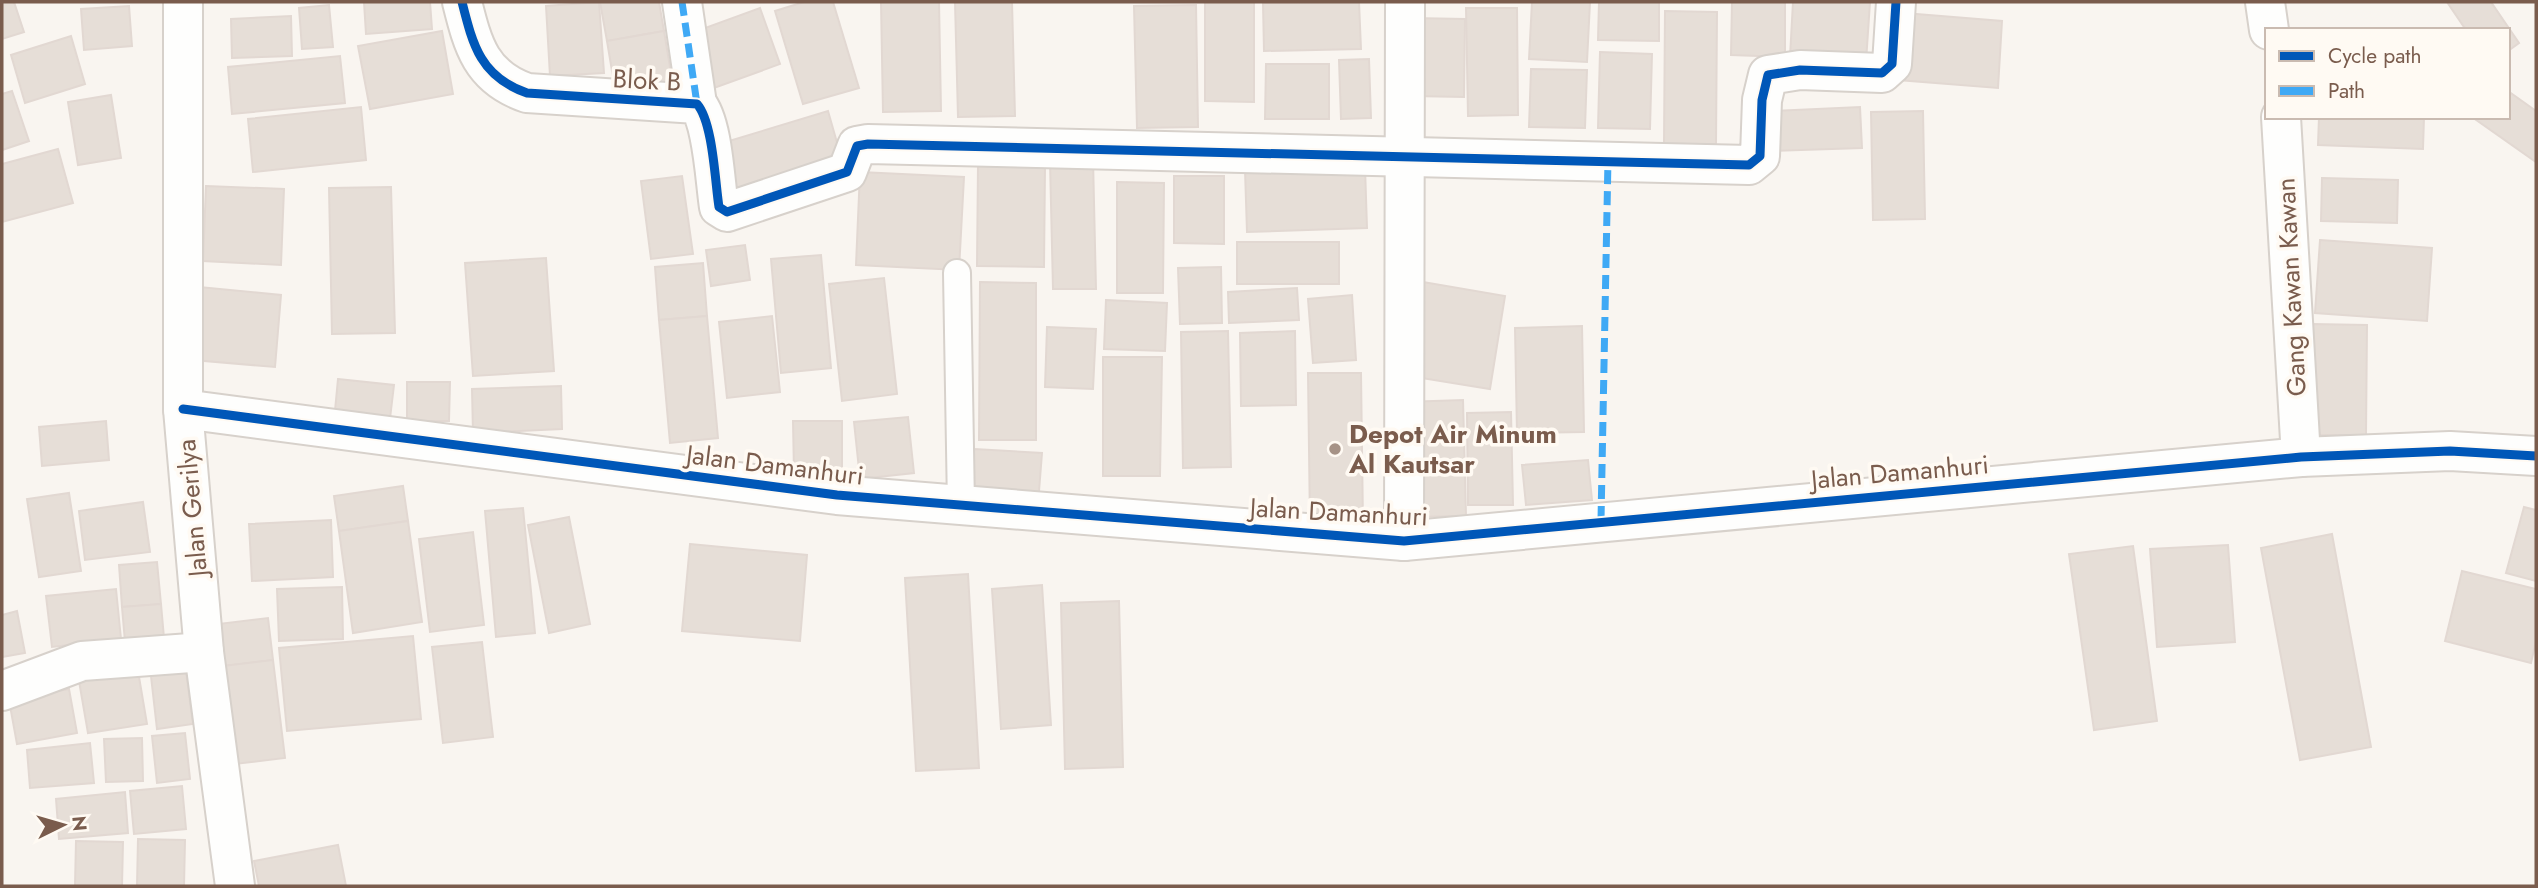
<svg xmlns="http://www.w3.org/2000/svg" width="2538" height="888" font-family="Jost,sans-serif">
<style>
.building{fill:#e6ded7;stroke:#e2d8d2;stroke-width:2}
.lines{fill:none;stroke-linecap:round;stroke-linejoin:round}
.service-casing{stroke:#d7d1cb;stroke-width:30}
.minor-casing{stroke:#d7d1cb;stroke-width:42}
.tertiary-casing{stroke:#d7d1cb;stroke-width:42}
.service{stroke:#fefefd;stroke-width:26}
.minor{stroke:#fefefd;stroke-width:38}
.tertiary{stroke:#fefefd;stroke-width:38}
.quiet{stroke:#3fa9f5;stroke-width:7;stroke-dasharray:14 7;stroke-linecap:butt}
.cycleway-casing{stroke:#fffaf3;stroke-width:13}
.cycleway{stroke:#0057b8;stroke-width:9}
.poi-dot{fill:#a69286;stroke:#fffaf3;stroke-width:2.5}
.labels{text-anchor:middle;stroke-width:7;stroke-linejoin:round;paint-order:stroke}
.street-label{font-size:26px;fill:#7a5c4d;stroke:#fffaf3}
.poi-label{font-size:26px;font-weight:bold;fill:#7a5c4d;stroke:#fffaf3;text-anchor:start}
</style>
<rect width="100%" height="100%" fill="#f9f5f0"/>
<!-- building -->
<g class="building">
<polygon points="2,2 14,2 24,32 2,39"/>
<polygon points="364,2 430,2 432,29 366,34"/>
<polygon points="599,2 604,73 550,76 546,6"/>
<polygon points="600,2 659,2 664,31 607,41"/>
<polygon points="804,2 833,2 859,88 803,104 775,11"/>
<polygon points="881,2 939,2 941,111 883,112"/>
<polygon points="955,2 1012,2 1015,116 958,117"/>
<polygon points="1205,2 1254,2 1254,102 1205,101"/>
<polygon points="1359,2 1361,49 1264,51 1263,3"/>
<polygon points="1532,2 1590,2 1587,62 1529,59"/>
<polygon points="1599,2 1659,2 1659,41 1598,40"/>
<polygon points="1732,2 1785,2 1785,57 1731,55"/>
<polygon points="1793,2 1870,2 1866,62 1790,57"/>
<polygon points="2447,2 2491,2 2519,43 2508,51 2508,30 2466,30"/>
<polygon points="329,5 333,47 302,49 299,8"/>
<polygon points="1196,5 1198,127 1137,128 1134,6"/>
<polygon points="129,6 132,46 84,50 81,9"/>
<polygon points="760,8 780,64 714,88 694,32"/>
<polygon points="1466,8 1517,8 1518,115 1468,116"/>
<polygon points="1665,11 1717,12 1716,144 1664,144"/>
<polygon points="1904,13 2002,21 1998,88 1898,80"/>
<polygon points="291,16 292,56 232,58 231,19"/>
<polygon points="1412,18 1465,19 1464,97 1412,96"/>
<polygon points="442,31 453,94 370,109 358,46"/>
<polygon points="664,31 673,85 616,95 607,41"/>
<polygon points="71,36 85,84 25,103 11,55"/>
<polygon points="1600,52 1652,54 1650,129 1598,128"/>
<polygon points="340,56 345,103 232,114 228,67"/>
<polygon points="1369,59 1371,118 1341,119 1339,60"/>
<polygon points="1266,64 1329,64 1329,119 1265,119"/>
<polygon points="1531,69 1587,70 1585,128 1529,127"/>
<polygon points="12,91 29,141 2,150 2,94"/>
<polygon points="2508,91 2536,111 2536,162 2472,117 2508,117"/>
<polygon points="111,95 121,158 78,165 68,102"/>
<polygon points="361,107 366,160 253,172 248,119"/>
<polygon points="1860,107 1862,148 1771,151 1770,111"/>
<polygon points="828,111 842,160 731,194 716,145"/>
<polygon points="1923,111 1925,219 1873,220 1871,112"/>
<polygon points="2319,117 2424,117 2423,149 2318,145"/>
<polygon points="58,149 73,203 2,222 2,164"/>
<polygon points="1093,159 1096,289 1053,289 1050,161"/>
<polygon points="978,166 1045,166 1044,267 977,266"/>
<polygon points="1365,167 1367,228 1247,232 1245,170"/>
<polygon points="860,172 964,177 959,270 856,265"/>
<polygon points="682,176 693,254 651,259 641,181"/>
<polygon points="1174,176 1224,176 1224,244 1174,243"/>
<polygon points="2322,178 2398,180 2397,223 2321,221"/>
<polygon points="1117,182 1164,183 1163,293 1117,293"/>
<polygon points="206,186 284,189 281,265 203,261"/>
<polygon points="391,187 395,333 332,334 329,188"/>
<polygon points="2320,240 2432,248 2427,321 2315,313"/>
<rect x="1237" y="242" width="102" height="42"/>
<polygon points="745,245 750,280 711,286 706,250"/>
<polygon points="821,255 831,368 781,373 771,259"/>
<polygon points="546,258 554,371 473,376 465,263"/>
<polygon points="703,263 707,316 659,320 655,267"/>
<polygon points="1221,267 1222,323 1180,324 1178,268"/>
<polygon points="884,278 897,394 842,401 829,284"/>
<polygon points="980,282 1036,283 1036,440 979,440"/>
<polygon points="1423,282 1505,296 1490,389 1409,376"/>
<polygon points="199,287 281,295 275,367 193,360"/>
<polygon points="1297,288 1299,320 1229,323 1228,292"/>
<polygon points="1352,295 1356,360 1313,363 1308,299"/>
<polygon points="1106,300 1167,303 1165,351 1104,349"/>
<polygon points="707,316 718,438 670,443 659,320"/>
<polygon points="772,316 780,392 727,398 719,322"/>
<polygon points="2312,324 2367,325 2366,435 2311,435"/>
<polygon points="1582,326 1584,432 1517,433 1515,328"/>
<polygon points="1047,327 1096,329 1093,389 1045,387"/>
<polygon points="1228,331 1231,467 1183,468 1181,332"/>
<polygon points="1295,331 1296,405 1241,406 1240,333"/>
<polygon points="1103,357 1162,357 1160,476 1103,476"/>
<polygon points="1308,373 1361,373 1363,525 1310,525"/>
<polygon points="338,379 394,385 389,427 334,421"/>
<polygon points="407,382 450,382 449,421 407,421"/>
<polygon points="561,386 562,429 473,433 472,389"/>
<polygon points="1463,400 1466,516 1408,517 1404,402"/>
<polygon points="1511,412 1513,505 1468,505 1467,413"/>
<polygon points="908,417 914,473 860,479 854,422"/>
<polygon points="106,421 109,460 42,466 39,427"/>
<polygon points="793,421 842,421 842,472 794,473"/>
<polygon points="974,449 1042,453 1038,504 970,500"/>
<polygon points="1588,460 1592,500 1526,505 1522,465"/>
<polygon points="403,486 408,521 339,531 334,496"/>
<polygon points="69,493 81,571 39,577 27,499"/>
<polygon points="143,502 150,552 85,560 79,511"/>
<polygon points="2524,507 2536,510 2536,581 2506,573"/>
<polygon points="523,508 535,633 496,637 485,511"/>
<polygon points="569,517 590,624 549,633 528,525"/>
<polygon points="331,520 333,577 252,581 249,524"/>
<polygon points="408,521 422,622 353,633 339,531"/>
<polygon points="473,532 484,625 430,632 419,539"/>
<polygon points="2332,534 2371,747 2300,760 2261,548"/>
<polygon points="690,544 807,555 800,641 682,631"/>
<polygon points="2228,545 2235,642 2157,647 2150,549"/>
<polygon points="2133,546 2157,721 2094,730 2069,554"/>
<polygon points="157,562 161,604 122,607 119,565"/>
<polygon points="2462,571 2536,589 2536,641 2531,663 2445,641"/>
<polygon points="968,574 979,768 916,771 905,578"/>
<polygon points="1042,585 1051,725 1001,729 992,589"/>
<polygon points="342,587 343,639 279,641 277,589"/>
<polygon points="116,589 121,639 52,647 46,596"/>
<polygon points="1119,601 1123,767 1065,769 1061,603"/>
<polygon points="161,604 164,638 125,642 122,607"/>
<polygon points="17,611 25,653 2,657 2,615"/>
<polygon points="268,618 273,660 223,666 218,624"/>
<polygon points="413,636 421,719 287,731 279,648"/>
<polygon points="482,642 493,737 443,743 432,647"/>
<polygon points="273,660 285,758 235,764 223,666"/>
<polygon points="138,671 147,724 88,733 79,681"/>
<polygon points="186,671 193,724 157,729 151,676"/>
<polygon points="69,689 77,733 17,744 9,700"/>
<polygon points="185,733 190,779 157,783 152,736"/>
<polygon points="142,738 143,781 106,782 104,739"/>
<polygon points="90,743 94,783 30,788 27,750"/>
<polygon points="182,786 186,829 134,834 130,791"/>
<polygon points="125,792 128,833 59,839 56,799"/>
<polygon points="138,839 185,840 184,886 137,886"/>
<polygon points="76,841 123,842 122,886 75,886"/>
<polygon points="338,845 346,886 259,886 254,861"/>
</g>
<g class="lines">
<!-- service casing -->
<g class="service-casing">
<polyline id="service" points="957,273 961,506"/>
</g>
<!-- minor casing -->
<g class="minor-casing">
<g id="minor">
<path d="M462,2c11,44 19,75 65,91l170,11c16,18 18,78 22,103l8,5 120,-40 10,-26 11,-2 881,21 11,-9 2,-56 6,-25 32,-5 82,3 10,-9 4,-62"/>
<polyline points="682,2 697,104"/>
<polyline points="2265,2 2269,30"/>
<polyline points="2281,117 2301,457"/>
<polyline points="1404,541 1405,2"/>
<polyline points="2,691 82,661 204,652"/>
</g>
</g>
<!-- tertiary casing -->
<g class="tertiary-casing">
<g id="tertiary">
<polyline points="183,2 183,409 204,652 235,886"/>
<polyline points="183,409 837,495 1404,541 2301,457 2450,451 2536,456"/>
</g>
</g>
<!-- service -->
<use href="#service" class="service"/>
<!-- minor -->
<use href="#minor" class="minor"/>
<!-- tertiary -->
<use href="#tertiary" class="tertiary"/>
<!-- quiet -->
<g class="quiet">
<polyline points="682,2 697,104"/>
<polyline points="1601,520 1608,159"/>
</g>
<!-- cycleway casing -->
<g class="cycleway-casing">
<g id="cycleway">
<path d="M462,2c11,44 19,75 65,91l170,11c16,18 18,78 22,103l8,5 120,-40 10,-26 11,-2 881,21 11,-9 2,-56 6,-25 32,-5 82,3 10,-9 4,-62"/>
<polyline points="183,409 837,495 1404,541 2301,457 2450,451 2536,456"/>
</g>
</g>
<!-- cycleway -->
<use href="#cycleway" class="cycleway"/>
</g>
<!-- markers -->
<circle class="poi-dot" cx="1335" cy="449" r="7"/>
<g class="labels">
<!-- street labels -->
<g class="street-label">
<text transform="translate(647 80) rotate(3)" y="9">Blok B</text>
<text transform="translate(2291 287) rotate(-93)" y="9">Gang Kawan Kawan</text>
<text transform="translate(775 465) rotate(7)" y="9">Jalan Damanhuri</text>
<text transform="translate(1900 472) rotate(-5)" y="9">Jalan Damanhuri</text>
<text transform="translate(192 508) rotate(-95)" y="9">Jalan Gerilya</text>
<text transform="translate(1339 512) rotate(3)" y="9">Jalan Damanhuri</text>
</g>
<!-- poi labels -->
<g class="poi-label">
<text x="1349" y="443">Depot Air Minum<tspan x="1349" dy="30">Al Kautsar</tspan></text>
</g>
</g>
<!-- border -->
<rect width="2538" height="888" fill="none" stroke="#7a5c4d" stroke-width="7"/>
<!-- legend -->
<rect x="2265" y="28" width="245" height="91" fill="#fffaf3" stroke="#cabbb1" stroke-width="2"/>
<rect x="2279" y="51" width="35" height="10" fill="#0057b8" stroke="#cabbb1" stroke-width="2"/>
<text x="2328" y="63" font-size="21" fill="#7a5c4d">Cycle path</text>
<rect x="2279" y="86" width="35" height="10" fill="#3fa9f5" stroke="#cabbb1" stroke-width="2"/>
<text x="2328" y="98" font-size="21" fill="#7a5c4d">Path</text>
<!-- north arrow -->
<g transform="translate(63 825) rotate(85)" stroke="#fffaf3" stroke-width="5" paint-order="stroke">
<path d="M0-5L12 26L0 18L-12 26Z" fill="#7a5c4d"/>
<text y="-10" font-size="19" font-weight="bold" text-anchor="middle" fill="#7a5c4d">N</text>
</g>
</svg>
